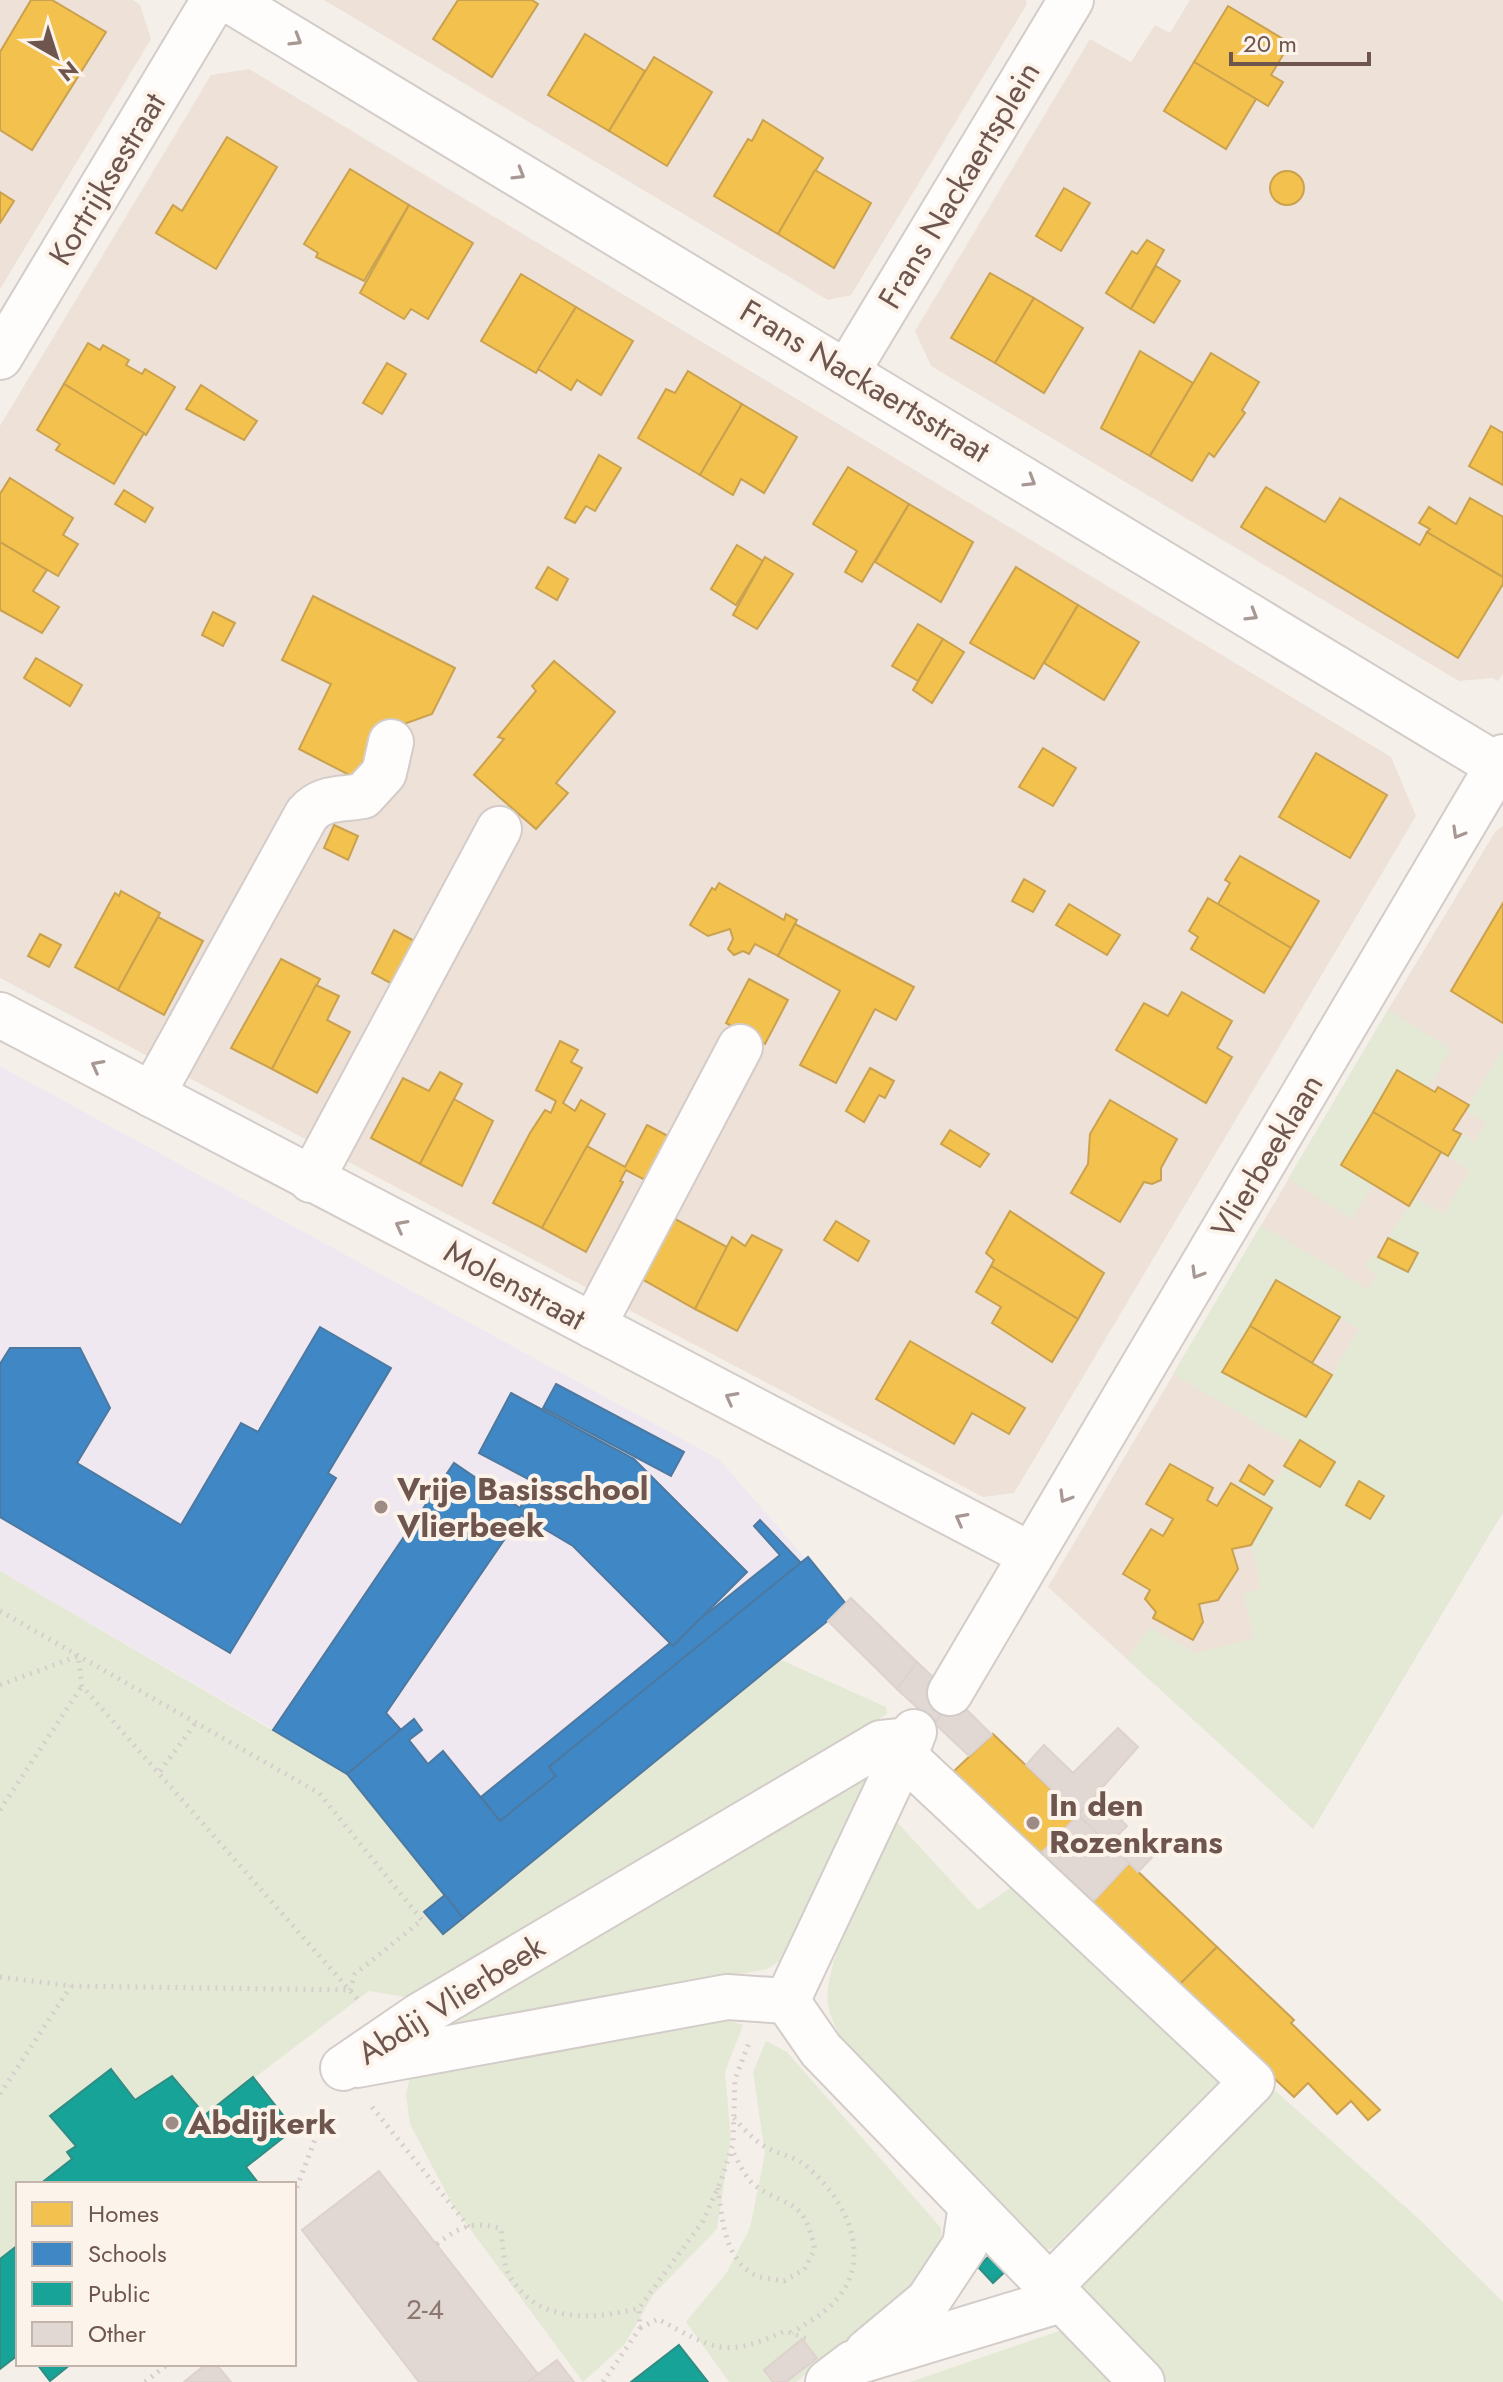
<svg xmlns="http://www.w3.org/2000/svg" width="1503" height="2382" font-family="Jost,sans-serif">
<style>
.residential{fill:#ede1d8}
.education{fill:#f0e8f0}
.green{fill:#e4e9d6;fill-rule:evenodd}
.homes{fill:#f2c14e;stroke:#caa14e;stroke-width:2}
.schools{fill:#3f88c5;stroke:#4d79a1;stroke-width:2}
.public{fill:#17a398;stroke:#318c82;stroke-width:2}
.building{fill:#e1d7d3;stroke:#ddd2cd;stroke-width:2}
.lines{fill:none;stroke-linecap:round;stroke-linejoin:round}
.minor-casing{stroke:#d3ccc8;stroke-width:48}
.path{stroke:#d6cecb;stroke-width:5;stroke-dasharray:2 6;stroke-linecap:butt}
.minor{stroke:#fefdfc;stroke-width:44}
.oneway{stroke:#a89894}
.poi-dot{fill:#9d8b85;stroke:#fcf3eb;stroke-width:3}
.labels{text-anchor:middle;stroke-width:8;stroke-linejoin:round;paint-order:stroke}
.number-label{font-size:28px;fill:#8c7871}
.street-label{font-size:32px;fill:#6e554e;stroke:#fcf3eb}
.poi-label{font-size:32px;font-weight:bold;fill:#6e554e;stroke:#fcf3eb;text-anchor:start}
</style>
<rect width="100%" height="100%" fill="#f5efea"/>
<!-- residential -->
<g class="residential">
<polygon points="0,0 133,0 140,5 151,39 0,289"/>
<polygon points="324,0 1026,0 1027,4 851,295 828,300"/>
<polygon points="1190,0 1503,0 1503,673 1498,681 1492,678 1459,681 931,366 915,331 1090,39 1131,62 1155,25 1170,33"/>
<polygon points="249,69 1391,757 1416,816 1014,1493 983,1497 0,978 0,426 211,75"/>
<polygon points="1503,826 1503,1512 1313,1829 1048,1587 1388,1010 1495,832"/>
</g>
<!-- education -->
<polygon class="education" points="0,1066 719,1459 846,1605 463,1918 269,1727 0,1571"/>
<!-- green -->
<g class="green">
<polygon points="1388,1010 1451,1049 1428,1088 1397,1070 1341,1165 1373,1184 1352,1219 1288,1179"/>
<path d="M1503,1049v463l-190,317 -186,-170 22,-32 47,26 58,-15 -11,-44 18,-6 -10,-43 21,-37 -36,-21 4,-6 24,14 20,-29 36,21 15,-24 -35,-23 -4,6 -123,-72 88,-149 107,64 9,-14 -12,-8 8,-13 35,18 9,-19 -29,-15 26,-41 30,17 25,-44 -21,-14 13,-22 14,8 11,-19 -20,-13zM1277,1280l82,49 -53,88 -83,-45z"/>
<polygon points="0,1571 347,1774 463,1918 779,1659 886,1707 887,1714 432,1985 405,1997 369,1991 205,2115 196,2103 141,2095 135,2100 110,2070 50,2115 76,2146 67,2152 72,2159 44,2181 46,2184 18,2184 18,2246 0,2260"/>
<polygon points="871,1775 786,1957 767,1969 416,2037 623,1904"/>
<path d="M895,1820l83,90 44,-30 205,193 -174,175 -16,4 -178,-186c-12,-19 -27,-39 -31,-61 -6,-44 48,-142 67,-185z"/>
<polygon points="727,2020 743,2025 725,2072 731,2138 717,2229 653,2295 624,2345 583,2382 453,2206 410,2124 406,2095 412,2066 648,2024"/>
<polygon points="766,2041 787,2052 941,2228 942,2253 925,2278 796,2382 729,2382 686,2322 727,2272 750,2228 765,2154 753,2072"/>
<polygon points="1261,2078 1419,2219 1503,2302 1503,2382 1168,2382 1074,2286"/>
<polygon points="1062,2330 1114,2382 910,2382"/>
</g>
<!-- homes -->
<g class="homes">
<polygon points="31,0 52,0 106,32 32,150 0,130 0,52"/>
<polygon points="458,0 532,0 538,4 492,77 433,39"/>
<polygon points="1228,6 1290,43 1271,75 1283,82 1268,106 1194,62"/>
<polygon points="585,34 645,71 609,131 548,95"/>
<polygon points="654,57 712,92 667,166 609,131"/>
<polygon points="1194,62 1256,99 1226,149 1164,111"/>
<polygon points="763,120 823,158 778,234 714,196 748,139 752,141"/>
<polygon points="227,137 277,167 216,269 156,233 173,205 182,211"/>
<polygon points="350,169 409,205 364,281 316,257 318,253 304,244"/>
<polygon points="815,170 871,203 834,268 778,234"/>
<circle cx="1287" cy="188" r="17"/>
<polygon points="1064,188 1090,203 1061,251 1036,236"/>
<polygon points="0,192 14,201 0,223"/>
<polygon points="409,205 473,243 428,319 411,309 404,319 360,293"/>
<polygon points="1147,240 1164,250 1131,309 1106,293 1132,251 1137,254"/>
<polygon points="1156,266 1180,281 1154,323 1131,309"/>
<polygon points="990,273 1034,298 995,363 951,338"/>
<polygon points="521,274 576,307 536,373 481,341"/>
<polygon points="1034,298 1083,328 1044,393 995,363"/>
<polygon points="576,307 633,341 601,395 577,380 571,390 538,369"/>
<polygon points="88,343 100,350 103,345 129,360 126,365 142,374 145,369 175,387 146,435 64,384"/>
<polygon points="1140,351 1193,383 1150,456 1101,428"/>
<polygon points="1211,353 1259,382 1242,410 1245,413 1214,457 1209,453 1192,481 1150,456"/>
<polygon points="387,363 406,374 382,414 363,403"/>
<polygon points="688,371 742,404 700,475 638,438 666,389 675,393"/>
<polygon points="64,384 144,433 114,484 56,450 60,444 37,430"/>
<polygon points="201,385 257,421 244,440 186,409"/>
<polygon points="742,404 797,437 764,493 741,479 733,495 700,475"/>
<polygon points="1491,426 1503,433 1503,485 1469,466"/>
<polygon points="599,455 621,468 595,511 586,506 575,523 565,518"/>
<polygon points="848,467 909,504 862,582 845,572 857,551 813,524"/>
<polygon points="10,478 73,518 63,535 78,544 58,576 0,542 0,494"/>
<polygon points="1266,487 1325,522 1340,498 1420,545 1427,532 1503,577 1503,584 1458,658 1241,527"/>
<polygon points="124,490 153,508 145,522 115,504"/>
<polygon points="1470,498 1503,517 1503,577 1427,532 1430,529 1419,523 1429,507 1456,524"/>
<polygon points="909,504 973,542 941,602 875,562"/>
<polygon points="0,542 47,570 33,591 59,607 42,633 0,610"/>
<polygon points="737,545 763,561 736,605 711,589"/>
<polygon points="765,557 793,574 757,629 733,615"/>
<polygon points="548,567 568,579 557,600 536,588"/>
<polygon points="1016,567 1078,605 1034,679 970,643"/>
<polygon points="313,596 455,668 432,714 376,734 355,778 299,749 331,684 282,660"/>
<polygon points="1078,605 1139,642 1104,700 1044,663"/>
<polygon points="213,612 235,623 223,646 202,635"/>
<polygon points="918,624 943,639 918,681 892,666"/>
<polygon points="943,639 964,652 932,703 913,690"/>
<polygon points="36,658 82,685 70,706 24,678"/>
<polygon points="554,661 615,712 556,783 568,793 536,829 474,775 504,739 498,737 536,691 532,686"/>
<polygon points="1043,748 1076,768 1053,806 1019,787"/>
<polygon points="1316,753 1387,795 1350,858 1279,817"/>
<polygon points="334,825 358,836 348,860 324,848"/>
<polygon points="1240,856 1319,901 1291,948 1218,904 1230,883 1225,880"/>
<polygon points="1024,879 1045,891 1033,912 1012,901"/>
<polygon points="719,883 784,920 786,914 797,920 778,956 755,944 749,954 743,951 734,955 728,949 733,939 730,929 708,936 690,925 712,888 715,890"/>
<polygon points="121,891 160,913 118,990 75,967 115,893 119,896"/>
<polygon points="1208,898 1291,948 1264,993 1191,949 1198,937 1189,931"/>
<polygon points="1503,903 1503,1023 1451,991"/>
<polygon points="1069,904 1120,935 1107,955 1056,925"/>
<polygon points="158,917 203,941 164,1015 118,990"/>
<polygon points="795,924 914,987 896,1020 875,1009 836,1083 800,1065 840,991 778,956"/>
<polygon points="394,930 418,943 394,985 372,973"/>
<polygon points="40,934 61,945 49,967 28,956"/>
<polygon points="281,959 320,979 272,1069 231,1048"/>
<polygon points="749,979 788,1000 765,1044 726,1023"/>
<polygon points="316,985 339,996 327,1020 350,1032 317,1093 272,1069"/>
<polygon points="1182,992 1232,1021 1217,1048 1232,1057 1206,1103 1116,1050 1144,1003 1168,1016"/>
<polygon points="560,1041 578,1050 571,1062 582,1068 563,1103 575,1111 581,1100 605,1114 542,1228 493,1203 530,1133 545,1110 551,1113 556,1101 536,1090"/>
<polygon points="870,1068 894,1081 885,1098 879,1095 864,1122 846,1111"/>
<polygon points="1397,1070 1435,1092 1438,1087 1469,1105 1453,1130 1461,1134 1448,1156 1373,1112"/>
<polygon points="440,1072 462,1084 420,1164 371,1138 403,1078 429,1091"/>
<polygon points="454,1099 493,1121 462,1186 420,1164"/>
<polygon points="1110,1100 1177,1139 1161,1168 1161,1180 1152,1184 1144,1182 1120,1222 1071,1193 1088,1164 1090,1134"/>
<polygon points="1373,1112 1441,1152 1409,1206 1341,1165"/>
<polygon points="647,1125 668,1136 645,1180 626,1170 620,1181 623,1182 586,1252 542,1228 587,1146 625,1167"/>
<polygon points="950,1130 989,1154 980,1167 941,1144"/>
<polygon points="1010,1211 1104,1273 1078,1319 991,1266 994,1260 986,1253"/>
<polygon points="675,1219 727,1247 695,1309 642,1279"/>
<polygon points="836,1221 869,1241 858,1261 824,1240"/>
<polygon points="752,1235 782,1250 737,1331 695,1309 732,1237 745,1246"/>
<polygon points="1388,1238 1418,1253 1408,1272 1378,1257"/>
<polygon points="991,1266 1078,1319 1052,1362 992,1323 1001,1307 976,1292"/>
<polygon points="1276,1280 1340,1317 1312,1363 1250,1326"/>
<polygon points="1250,1326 1332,1375 1306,1417 1222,1372"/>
<polygon points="910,1341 1025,1408 1009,1434 972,1413 954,1444 876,1399"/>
<polygon points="1300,1440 1335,1462 1320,1487 1284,1466"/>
<polygon points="1170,1464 1213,1488 1207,1500 1217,1506 1231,1483 1272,1508 1251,1545 1232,1549 1238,1569 1218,1600 1199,1604 1203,1622 1193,1640 1153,1618 1156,1612 1145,1599 1150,1590 1123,1574 1151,1529 1163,1536 1173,1519 1146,1504"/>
<polygon points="1249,1465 1273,1481 1264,1495 1240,1481"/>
<polygon points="1359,1481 1384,1496 1370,1519 1346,1505"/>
<polygon points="993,1734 1078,1815 1039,1855 952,1773"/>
<polygon points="1129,1863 1217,1947 1177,1987 1091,1904"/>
<polygon points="1217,1947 1294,2020 1291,2023 1380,2110 1368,2120 1351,2101 1337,2114 1308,2083 1294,2097 1177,1987"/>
</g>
<!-- schools -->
<g class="schools">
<polygon points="320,1327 391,1368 328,1473 336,1478 230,1653 0,1517 0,1364 10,1348 80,1348 110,1408 77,1463 181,1525 241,1423 258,1432"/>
<polygon points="556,1384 684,1452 671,1476 543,1408"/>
<polygon points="511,1393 634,1459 747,1572 673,1646 573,1546 521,1515 386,1713 401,1730 347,1774 273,1730 454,1463 520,1508 534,1482 479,1453"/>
<polygon points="760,1520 801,1563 549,1767 556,1776 500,1821 481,1797 670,1643 673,1646 699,1620 780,1555 754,1526"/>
<polygon points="808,1557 847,1605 463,1918 347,1774 414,1719 422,1730 409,1740 428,1764 443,1751 500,1821 556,1776 549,1767"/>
<polygon points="445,1895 463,1918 443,1934 424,1912"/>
</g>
<!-- public -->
<g class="public">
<polygon points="111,2069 135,2100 172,2076 205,2115 253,2077 294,2129 246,2167 259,2184 46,2184 44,2181 72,2159 67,2152 76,2146 50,2116"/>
<polygon points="18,2245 18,2355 0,2369 0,2259"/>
<polygon points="993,2252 1009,2268 993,2283 978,2267"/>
<polygon points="679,2345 708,2382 631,2382"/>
<polygon points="37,2364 71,2364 50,2381"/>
</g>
<!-- building -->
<g class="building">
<polygon points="851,1598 917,1662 897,1689 828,1621"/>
<polygon points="917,1662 956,1699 934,1723 897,1689"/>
<polygon points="956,1699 992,1735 969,1756 934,1723"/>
<polygon points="1118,1728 1138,1747 1078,1815 1026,1765 1044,1745 1073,1773"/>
<polygon points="1096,1795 1127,1826 1109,1844 1078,1815"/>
<polygon points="1078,1815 1129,1863 1091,1904 1039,1855"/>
<polygon points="1142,1835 1159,1850 1138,1872 1122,1856"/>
<polygon points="379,2171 538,2374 528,2382 419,2382 302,2230"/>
<polygon points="802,2339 817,2358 786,2382 773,2382 764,2370"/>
<polygon points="557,2360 574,2382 528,2382 538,2374"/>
<polygon points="206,2364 216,2364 231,2382 184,2382"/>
</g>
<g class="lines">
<!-- minor casing -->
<g class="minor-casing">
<g id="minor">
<polyline points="229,0 1503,769"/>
<polyline points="0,357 214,0"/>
<polyline points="848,370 1071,0"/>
<polyline points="0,1015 1031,1555"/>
<path d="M152,1095l155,-281c16,-18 34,-14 56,-18l21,-23 7,-31"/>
<polyline points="311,1180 499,829"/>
<polyline points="593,1326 740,1047"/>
<polyline points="950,1693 1503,757"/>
<polyline points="904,1756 1252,2082 1049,2287"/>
<polyline points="787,2001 821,2050 1142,2382"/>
<polyline points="787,2001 914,1732"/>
<polyline points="357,2065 727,1997 787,2001"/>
<polyline points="343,2068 419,2016 881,1743 911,1740"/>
<polyline points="867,2352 928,2301 965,2245 971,2206"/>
<polyline points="828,2382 853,2363 1061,2300"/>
</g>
</g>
<!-- path -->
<g class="path">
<polyline points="0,1611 319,1793 422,1920 355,1974 350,1990"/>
<polyline points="0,1685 78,1656 82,1686 360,2002"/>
<polyline points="160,1771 195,1724"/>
<polyline points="0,1810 82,1686"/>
<polyline points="0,1977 71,1986 349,1990"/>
<polyline points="0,2094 71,1986"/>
<polyline points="372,2107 469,2227"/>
<path d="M734,2118c8,9 17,19 27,26 13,10 32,11 44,21 43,35 73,99 23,143 -11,10 -25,17 -36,25"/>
<path d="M718,2188c4,29 6,69 35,86 8,5 22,5 31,7l20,-11 11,-21c-13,-52 -21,-38 -58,-62 -11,-7 -19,-26 -25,-37"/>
<polyline points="294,2195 326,2110"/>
<path d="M437,2244c22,-17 36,-24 64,-15 2,14 2,36 9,48 29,47 83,43 129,31"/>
<path d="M640,2328l18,-9c56,30 66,40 127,12l23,8"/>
<polyline points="145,2382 168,2364"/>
<polyline points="603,2382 640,2328 639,2308 703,2221 721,2181 733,2144 735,2079 749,2043"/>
</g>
<!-- minor -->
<use href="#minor" class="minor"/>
</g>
<!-- one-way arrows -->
<defs><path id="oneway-chevron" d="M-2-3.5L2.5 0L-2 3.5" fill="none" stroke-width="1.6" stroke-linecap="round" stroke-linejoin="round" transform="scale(2)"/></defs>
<g class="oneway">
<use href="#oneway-chevron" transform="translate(296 40) rotate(31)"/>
<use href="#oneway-chevron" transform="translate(519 174) rotate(31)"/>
<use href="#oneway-chevron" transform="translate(1030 481) rotate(31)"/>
<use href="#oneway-chevron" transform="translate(1252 615) rotate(31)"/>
<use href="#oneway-chevron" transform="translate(1458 833) rotate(120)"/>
<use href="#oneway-chevron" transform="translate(97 1066) rotate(-152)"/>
<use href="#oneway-chevron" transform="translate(401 1226) rotate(-152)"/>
<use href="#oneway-chevron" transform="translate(1197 1273) rotate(121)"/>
<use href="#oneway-chevron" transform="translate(731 1398) rotate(-152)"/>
<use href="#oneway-chevron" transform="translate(1065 1497) rotate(121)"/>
<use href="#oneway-chevron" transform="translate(961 1519) rotate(-152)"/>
</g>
<!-- markers -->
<g class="poi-dot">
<circle cx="381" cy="1507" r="8"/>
<circle cx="1033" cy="1823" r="8"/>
<circle cx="172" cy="2123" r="8"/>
</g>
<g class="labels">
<!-- number labels -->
<g class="number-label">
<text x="425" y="2319">2-4</text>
</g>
<!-- street labels -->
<g class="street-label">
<text transform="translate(107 179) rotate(-59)" y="11">Kortrijksestraat</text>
<text transform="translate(959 185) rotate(-59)" y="11">Frans Nackaertsplein</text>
<text transform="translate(865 381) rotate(31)" y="11">Frans Nackaertsstraat</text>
<text transform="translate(1267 1156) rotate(-59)" y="11">Vlierbeeklaan</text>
<text transform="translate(515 1285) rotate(28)" y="11">Molenstraat</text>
<text transform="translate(451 2000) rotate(-32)" y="11">Abdij Vlierbeek</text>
</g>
<!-- poi labels -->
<g class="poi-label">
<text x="397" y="1500">Vrije Basisschool<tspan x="397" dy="37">Vlierbeek</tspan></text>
<text x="1049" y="1816">In den<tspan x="1049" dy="37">Rozenkrans</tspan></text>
<text x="188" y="2134">Abdijkerk</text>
</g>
</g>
<!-- legend -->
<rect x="16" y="2182" width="280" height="184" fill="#fcf3eb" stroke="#c3b4ac" stroke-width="2"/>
<rect x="32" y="2202" width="40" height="24" fill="#f2c14e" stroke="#c3b4ac" stroke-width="2"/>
<text x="88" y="2222" font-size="24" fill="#6e554e">Homes</text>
<rect x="32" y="2242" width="40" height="24" fill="#3f88c5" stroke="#c3b4ac" stroke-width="2"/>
<text x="88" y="2262" font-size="24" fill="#6e554e">Schools</text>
<rect x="32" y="2282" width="40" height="24" fill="#17a398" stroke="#c3b4ac" stroke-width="2"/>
<text x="88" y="2302" font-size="24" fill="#6e554e">Public</text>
<rect x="32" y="2322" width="40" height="24" fill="#e1d7d3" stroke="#c3b4ac" stroke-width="2"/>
<text x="88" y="2342" font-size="24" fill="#6e554e">Other</text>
<!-- north arrow -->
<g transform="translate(56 56) rotate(141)" stroke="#fcf3eb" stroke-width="6" paint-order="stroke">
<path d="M0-6L14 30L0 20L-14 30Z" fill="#6e554e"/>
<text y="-12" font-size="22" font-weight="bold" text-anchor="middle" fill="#6e554e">N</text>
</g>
<!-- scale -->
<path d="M1231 52v12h138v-12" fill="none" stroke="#6e554e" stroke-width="4"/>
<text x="1243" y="52" font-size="24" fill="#6e554e" stroke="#fcf3eb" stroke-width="6" paint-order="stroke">20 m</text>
</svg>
